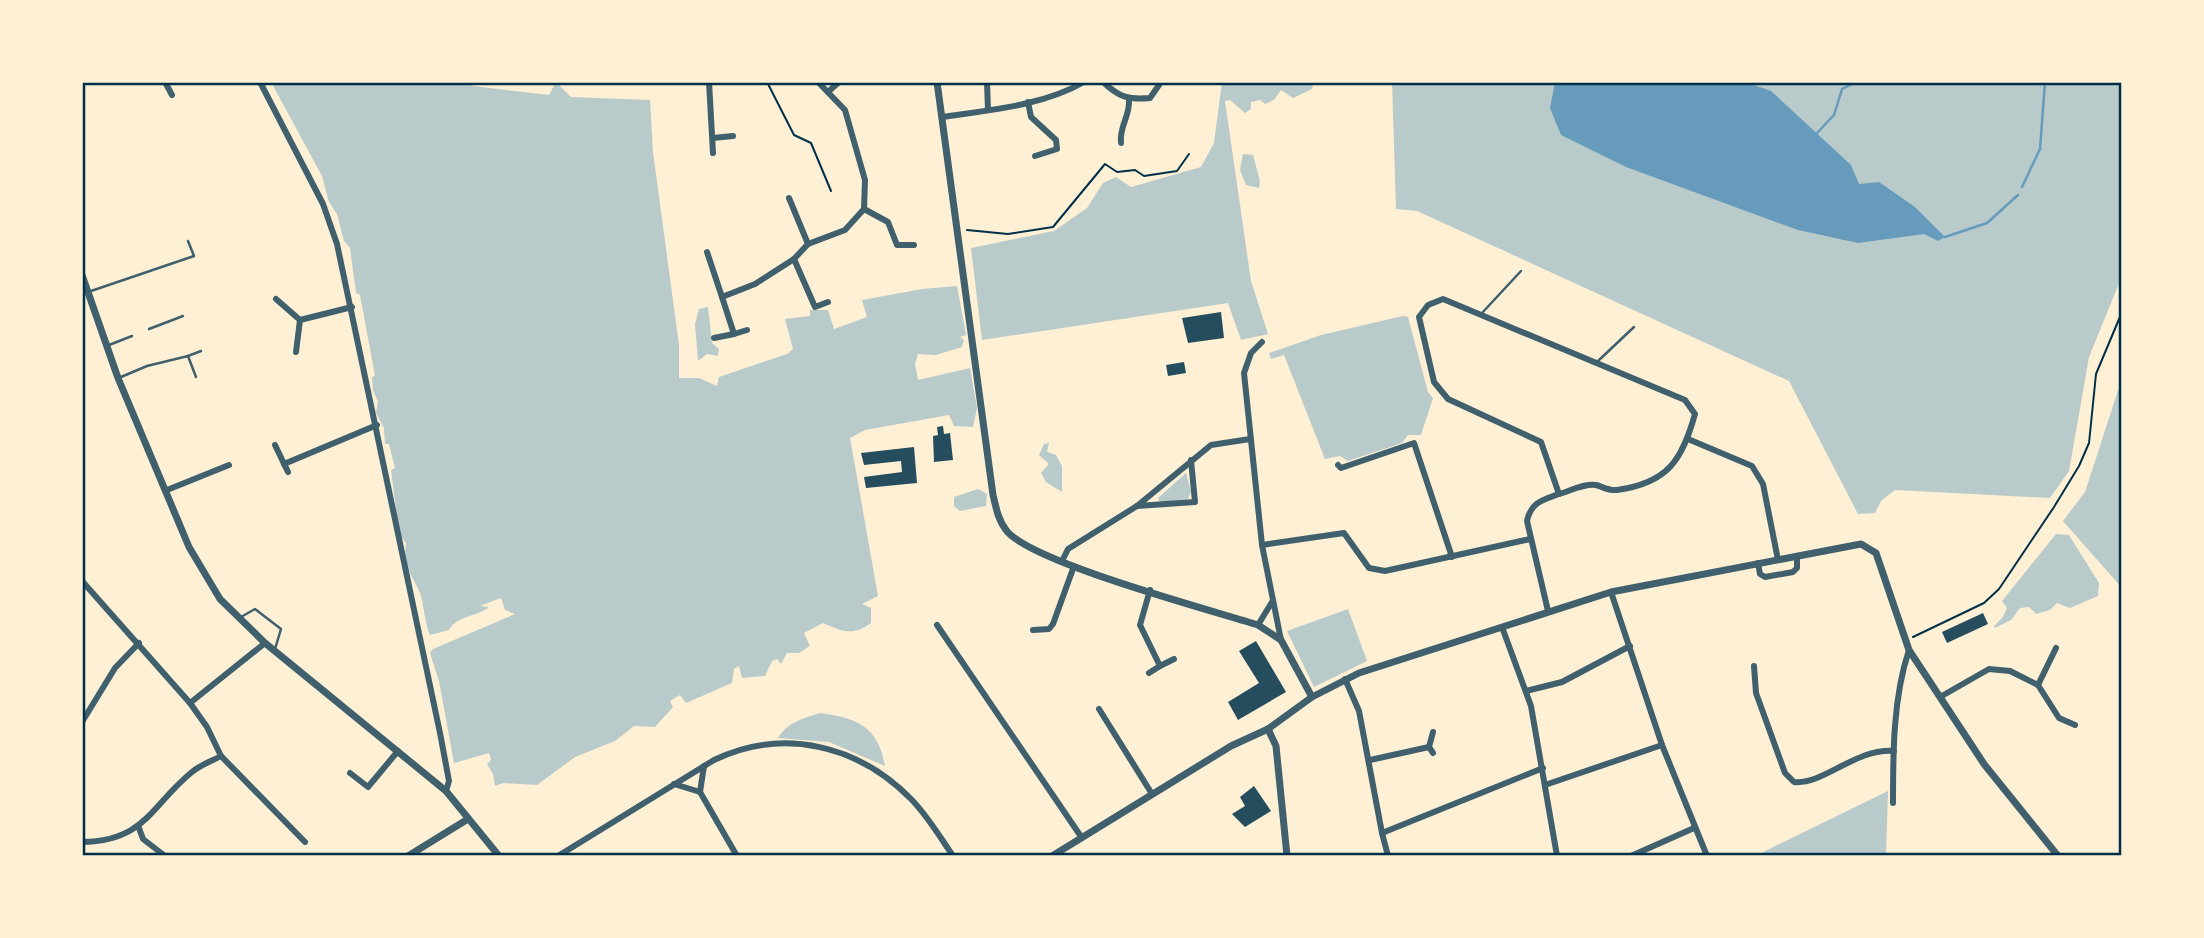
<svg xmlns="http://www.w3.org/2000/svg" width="2204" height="938" font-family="Mulish,sans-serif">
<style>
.green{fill:#b9caca}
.water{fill:#669bbc}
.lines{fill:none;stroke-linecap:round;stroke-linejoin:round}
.stream{stroke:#669bbc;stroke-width:2.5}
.building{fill:#264d5e}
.path{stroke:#003049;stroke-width:2}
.service{stroke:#3f606c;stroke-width:2.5}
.minor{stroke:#3f606c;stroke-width:6}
.tertiary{stroke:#3f606c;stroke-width:7}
.neatline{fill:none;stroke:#003049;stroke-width:2.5}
</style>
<rect width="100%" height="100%" fill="#fdf0d5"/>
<!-- green -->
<g class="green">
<path d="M271,82h199l3,4 76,9 7,-13 15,15 79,3 3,52 26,193v33h20l18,8 2,-9 68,-23 6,-5 -8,-30 25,-3v-6h18l6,19 33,-12 -5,-17 60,-11 35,-3 9,49 -6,2 4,3 -2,7 -26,8 -18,-1 -3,10 3,16 52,-12 7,40 -4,19 -19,-1 -5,-11 -84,15 -15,8 28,158 -16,8 9,4v15c-18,13 -28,9 -48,0l-19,10 6,13 -11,7h-12l-6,11 -4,-5 -5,2 -7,15 -23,2 -3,-12 -5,3 -2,14 -46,20 -6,-8 -10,6 3,6 -18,20 -21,-1 -19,15 -40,16 -38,28 -34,-2 -8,3 -2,-12 -6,-10 4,-4 -2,-7 -35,10 -15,-82 -9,-28 3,-4 82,-35 -10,-4 -4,-12 -21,8 9,1c-12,10 -32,8 -40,23l-19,5c-6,-14 -6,-31 -10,-42 -9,-21 -17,-23 -14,-50l-7,-9 -8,-64 4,-2 -6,-24h-4l-1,-16 -8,-15 2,-12 -5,-10 -1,-14 3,-1 -15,-81 -4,-2 -6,-45 -6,-7 -7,-27 -8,-12 -7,-26z"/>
<polygon points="1222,82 1314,82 1312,89 1293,98 1281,90 1274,100 1265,104 1260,100 1251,102 1251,109 1245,113 1230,100 1225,101 1251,281 1268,334 1241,340 1228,303 982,340 971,248 1054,231 1087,208 1103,183 1116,177 1131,187 1201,167 1214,143"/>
<polygon points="1392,82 2122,82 2122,276 2089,357 2069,471 2050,498 1895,490 1881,501 1875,513 1858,514 1789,381 1417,211 1396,209"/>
<polygon points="1243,154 1253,155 1260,181 1259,188 1246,185 1240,170"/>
<polygon points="708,307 712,343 719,349 718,356 707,354 698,361 695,324 699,309"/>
<polygon points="1403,316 1408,317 1428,392 1433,398 1421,435 1408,435 1402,443 1348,461 1340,456 1325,459 1284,355 1271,359 1269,353 1321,335"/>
<polygon points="2122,378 2122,588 2063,521 2085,492"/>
<polygon points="1049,443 1047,452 1056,455 1062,466 1062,492 1046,482 1041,473 1049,464 1039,455 1044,444"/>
<polygon points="1186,473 1191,491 1188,499 1160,502 1158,498"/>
<polygon points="978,489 987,494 986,506 960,511 954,506 954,497"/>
<polygon points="2056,534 2069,535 2099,583 2098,596 2070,608 2057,603 2050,610 2036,614 2029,607 2020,608 2011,620 1995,628 1994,626 2003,617 2007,608 2002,601"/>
<polygon points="1348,609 1367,661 1314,687 1287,631"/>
<path d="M820,713c37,5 58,13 65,53l-56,-24 -51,-4c9,-15 25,-20 42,-25z"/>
<polygon points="1888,791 1886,856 1755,856"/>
</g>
<!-- water -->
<polygon class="water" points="1555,82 1745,82 1771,91 1851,165 1859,184 1879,182 1915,207 1945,237 1938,241 1924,234 1858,243 1798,230 1626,167 1561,135 1550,108"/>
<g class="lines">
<!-- stream -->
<g class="stream">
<polyline points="1817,133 1834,115 1842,89 1856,82"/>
<polyline points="2022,187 2040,149 2045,82"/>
<polyline points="1945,237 1987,223 2018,195"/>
</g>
</g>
<!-- building -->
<g class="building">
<polygon points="1221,312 1224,338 1188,343 1182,318"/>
<polygon points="1184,362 1186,373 1168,376 1166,365"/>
<polygon points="943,426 944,434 950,433 953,460 934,462 933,436 938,435 937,427"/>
<polygon points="914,447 917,483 866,488 864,477 902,472 901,461 864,465 861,453"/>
<polygon points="1983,613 1988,624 1947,643 1942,632"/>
<polygon points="1256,641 1286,692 1238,720 1228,702 1259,683 1239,651"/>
<polygon points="1254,786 1271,811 1245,827 1232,814 1245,806 1240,797"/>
</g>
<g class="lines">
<!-- path -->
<g class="path">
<polyline points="767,82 794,135 811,143 831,191"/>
<polyline points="967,230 1008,234 1053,227 1105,164 1117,172 1135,170 1144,176 1177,171 1189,154"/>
<polyline points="1913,637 1984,603 1999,589 2054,507 2079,466 2089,443 2096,374 2122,312"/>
</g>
<!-- service -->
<g class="service">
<polyline points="91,291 194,256 188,241"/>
<polyline points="1482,313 1521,271"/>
<polyline points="149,329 183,316"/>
<polyline points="109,345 132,336"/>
<polyline points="188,356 201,351"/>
<polyline points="1598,361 1634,327"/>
<polyline points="121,377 147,366 188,356 196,377"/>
<polyline points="241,617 255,609 281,629 275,649"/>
</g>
<!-- minor -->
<g class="minor">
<polyline points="165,82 172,95"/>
<polyline points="260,82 323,204 337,244 440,733 449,781 446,791"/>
<polyline points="709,82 713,153"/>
<polyline points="987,82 988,110"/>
<path d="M1103,82c16,15 25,18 47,16l9,-13"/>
<polyline points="828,92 839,82"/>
<polyline points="1028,102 1031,117 1056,140 1057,149 1035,156"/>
<path d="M942,117c47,-7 100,-11 142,-35"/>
<polyline points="713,138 733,136"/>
<path d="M1121,143c-2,-17 9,-26 8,-43"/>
<polyline points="789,198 808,244"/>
<polyline points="864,209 888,222 897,245 914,245"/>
<polyline points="707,252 722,297 755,284 794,259 808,244 845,230 864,209 865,180 845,110 818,82"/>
<polyline points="794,259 815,307 828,302"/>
<polyline points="722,297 734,334 747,330"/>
<polyline points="276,299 300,320"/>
<path d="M1443,299l242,101 10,14c-13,46 -27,69 -78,76 -8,1 -14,-3 -21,-5 -11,-2 -26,6 -37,9l-18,-52 -93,-43 -14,-17 -15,-65 9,-12z"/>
<polyline points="714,338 734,334"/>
<polyline points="1262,342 1251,353 1244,373 1262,545 1281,640"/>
<polyline points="296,352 300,320 352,307"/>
<polyline points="1688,439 1752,466 1763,484 1778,560"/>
<polyline points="275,445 288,472"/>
<polyline points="284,464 377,425"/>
<polyline points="1338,465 1341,468 1414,443 1452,557"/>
<polyline points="167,490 229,465"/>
<polyline points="1137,506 1195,502 1191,460"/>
<polyline points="1262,545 1344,533 1369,568 1385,571 1530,539"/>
<polyline points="1062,561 1068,549 1137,506 1211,445 1250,439"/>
<polyline points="1758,563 1760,574 1765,577 1793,572 1797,568 1797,556"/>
<polyline points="82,581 190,703 207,727 221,756 305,842"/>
<polyline points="1611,592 1662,745 1707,856"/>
<path d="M1548,611l-21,-90c4,-19 16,-21 32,-27"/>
<polyline points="937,625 1082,838"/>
<polyline points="1258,625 1272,602"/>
<polyline points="1502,627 1531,706 1557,856"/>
<polyline points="1033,630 1049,629 1053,624 1074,566"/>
<polyline points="1160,666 1174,659"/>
<path d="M1754,666l2,27 29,80 9,9c30,3 61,-34 100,-31"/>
<polyline points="1149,673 1160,666 1140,625 1150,590"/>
<polyline points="1345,679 1359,711 1382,833 1543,768"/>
<polyline points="2038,685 2056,648"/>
<polyline points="1526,691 1562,682 1630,646"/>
<polyline points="1940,697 1989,669 2010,671 2038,685 2059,718 2075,725"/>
<polyline points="190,703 265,643"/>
<polyline points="1099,709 1152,794"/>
<polyline points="82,722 115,668 139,643"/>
<polyline points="1433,732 1429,747 1433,753"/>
<polyline points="1370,760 1429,747"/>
<polyline points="350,773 368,787 398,751"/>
<polyline points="674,784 700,792 737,856"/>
<polyline points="1545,785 1662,745"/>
<polyline points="700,792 704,766"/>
<path d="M1893,803c0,-50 0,-105 16,-153"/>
<polyline points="139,828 143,839 165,856"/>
<polyline points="1382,833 1388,856"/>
<path d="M82,842c64,-1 69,-37 110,-70 8,-7 20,-11 29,-16"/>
<path d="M558,856l156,-96c69,-33 144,-15 197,39 16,16 29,38 42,57"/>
<polyline points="1631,856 1694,828"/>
</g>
<!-- tertiary -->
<g class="tertiary">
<path d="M937,82l56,413c3,12 5,25 13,35 23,32 205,80 252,95l23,15 31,57"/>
<polyline points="82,275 118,378 189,547 220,599 265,643 446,791 499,856"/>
<polyline points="1268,729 1276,746 1287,856"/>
<polyline points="408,856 468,819"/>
<polyline points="1052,856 1231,746 1268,729 1312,697 1359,673 1611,592 1861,544 1876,553 1909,650 1984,764 2058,856"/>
</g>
</g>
<!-- border -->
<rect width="2204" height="938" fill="none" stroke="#fdf0d5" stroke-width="168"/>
<rect x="84" y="84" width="2036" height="770" class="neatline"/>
</svg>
